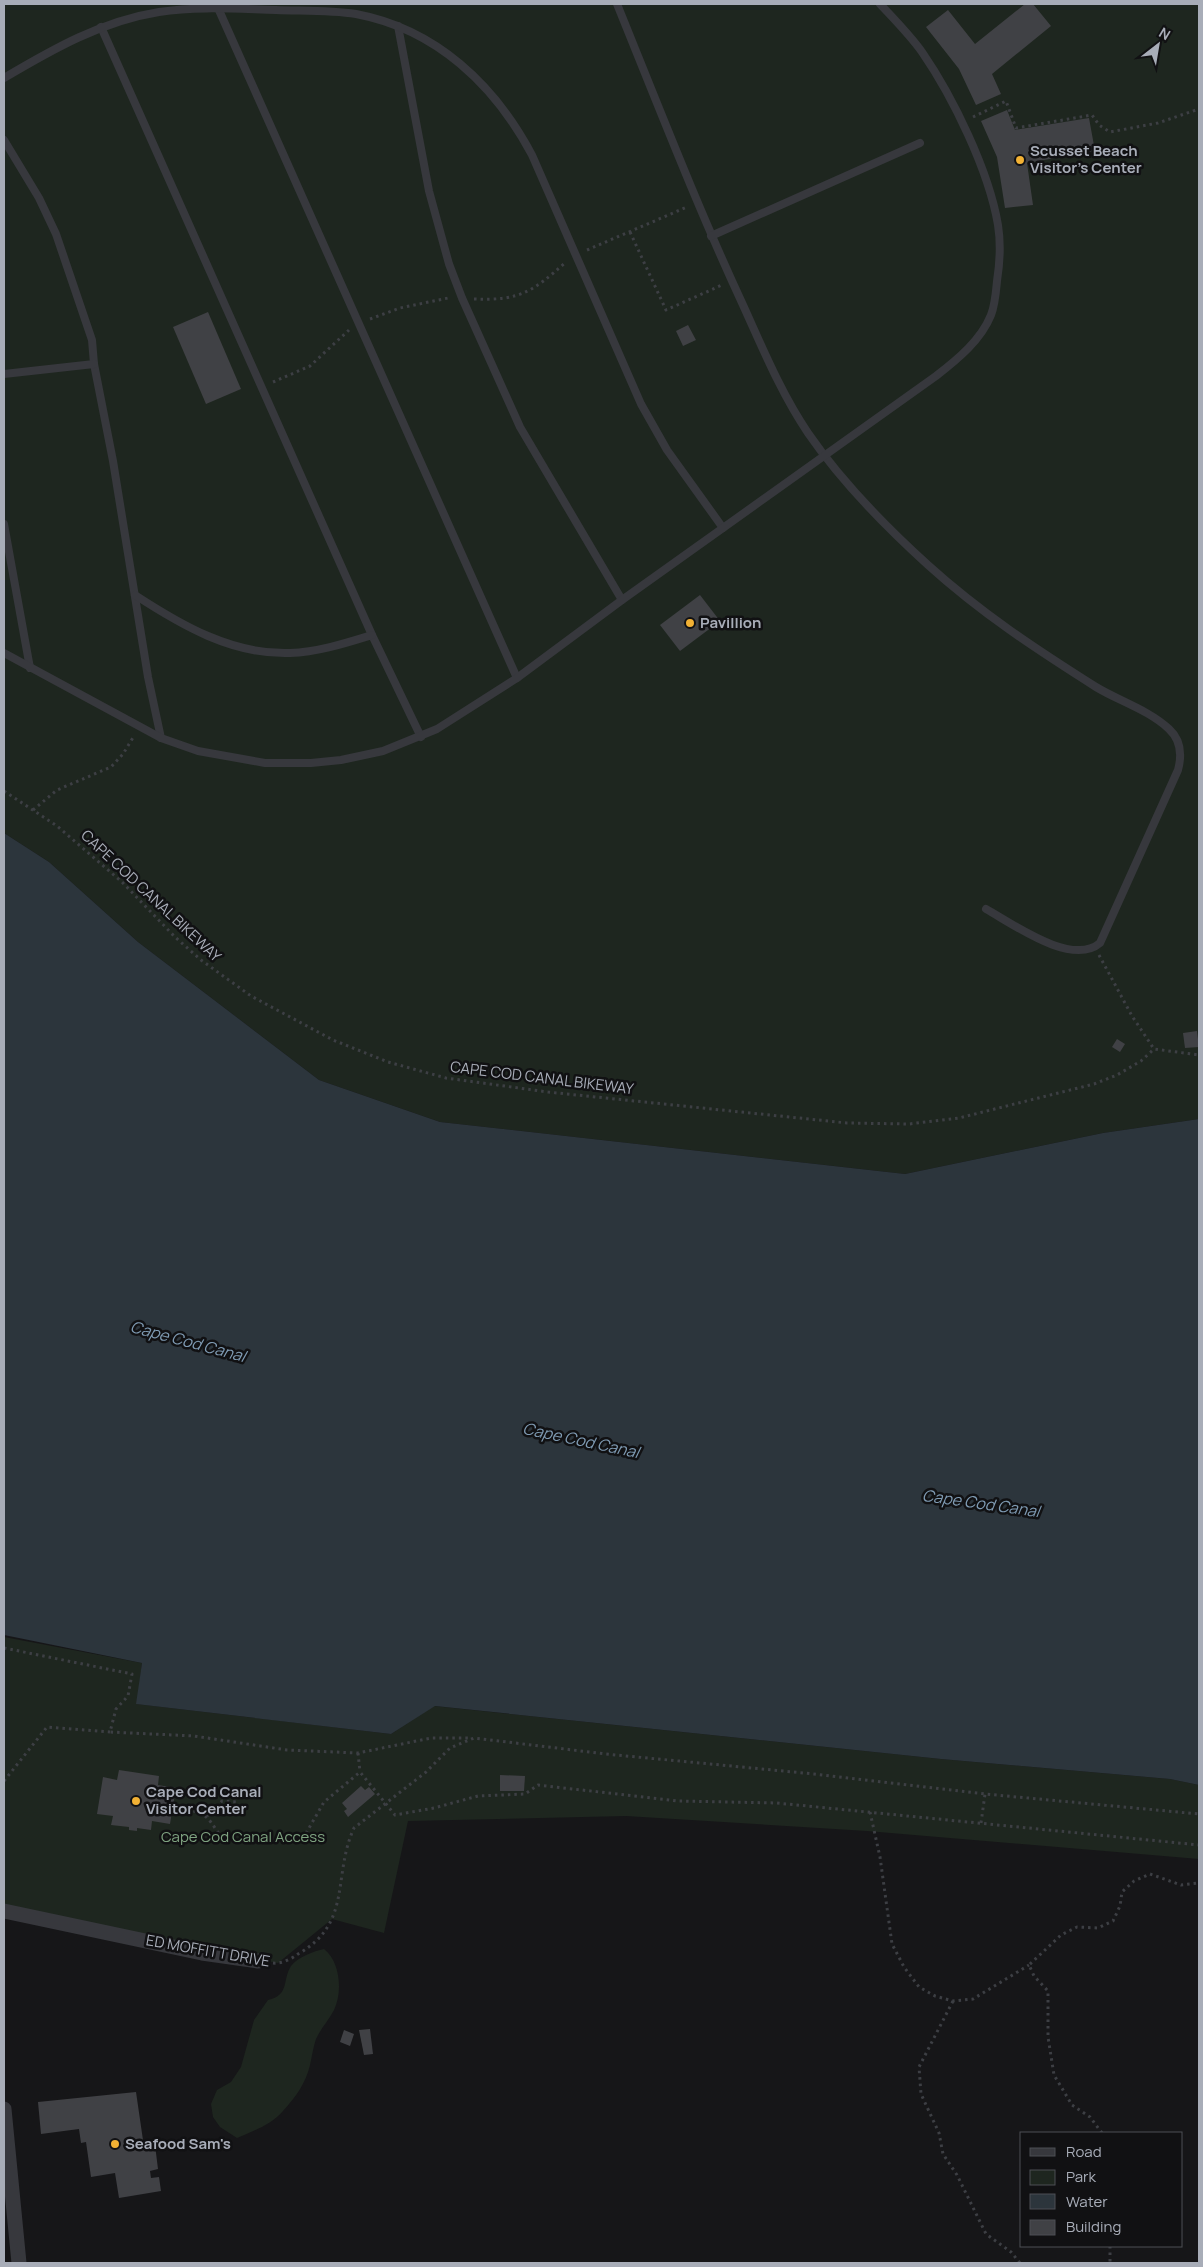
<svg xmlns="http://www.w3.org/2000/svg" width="1203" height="2267" font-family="Manrope,sans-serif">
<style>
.green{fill:#1e261f}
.water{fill:#2c353c}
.building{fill:#404145}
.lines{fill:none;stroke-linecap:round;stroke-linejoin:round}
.path{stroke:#3d3f44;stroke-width:3;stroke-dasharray:2.5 4;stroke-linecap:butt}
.service{stroke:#37383d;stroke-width:8}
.minor{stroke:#37383d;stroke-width:15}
.poi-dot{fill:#f2b134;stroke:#111113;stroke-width:2}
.labels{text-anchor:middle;stroke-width:5;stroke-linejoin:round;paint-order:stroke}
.poi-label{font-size:15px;font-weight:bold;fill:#a8adb8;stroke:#111113;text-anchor:start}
.street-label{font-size:15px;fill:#a8adb8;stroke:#111113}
.park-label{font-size:15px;fill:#7fa381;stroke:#111113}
.water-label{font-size:16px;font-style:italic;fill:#7f9bb3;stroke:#111113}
</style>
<rect width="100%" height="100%" fill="#161618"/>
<!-- green -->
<g class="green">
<polygon points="4,4 1199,4 1199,1119 1103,1133 905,1174 440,1122 319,1080 138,942 49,862 4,833"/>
<polygon points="4,1637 142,1663 137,1704 391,1734 434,1706 941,1759 1170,1779 1199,1785 1199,1859 867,1831 626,1816 408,1821 384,1933 332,1919 278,1963 109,1933 4,1911"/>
<path d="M324,1949c16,12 19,43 10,61 -5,10 -13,18 -18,29 -3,9 -4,17 -6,26 -4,18 -15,33 -27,46 -12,14 -30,20 -46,27l-17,-11 -7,-10 -2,-13 6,-14 14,-8 10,-15 13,-47 14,-20c22,-5 14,-20 23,-34 7,-9 23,-15 33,-17z"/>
</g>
<!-- water -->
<polygon class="water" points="4,833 49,862 138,942 319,1080 440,1122 905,1174 1103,1133 1199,1119 1199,1785 1170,1779 941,1759 435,1706 391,1734 136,1704 142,1663 4,1635"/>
<!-- building -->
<g class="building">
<polygon points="1025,4 1033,4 1051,26 992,74 1001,94 976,105 959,69 926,27 948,10 975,44"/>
<polygon points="1007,110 1015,130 1089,118 1095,151 1027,163 1033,205 1005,208 997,157 981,121"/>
<polygon points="208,312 241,389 206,404 173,327"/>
<polygon points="688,325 696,340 683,346 676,331"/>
<polygon points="700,595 720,621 680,651 660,625"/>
<polygon points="1197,1031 1199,1047 1185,1048 1183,1033"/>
<polygon points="1117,1039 1125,1044 1120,1052 1112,1047"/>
<polygon points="119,1770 159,1776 158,1785 176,1788 170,1824 152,1821 151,1830 137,1828 137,1831 129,1830 129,1827 111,1825 113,1816 97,1814 103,1777 117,1780"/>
<polygon points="500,1775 525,1776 524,1791 500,1791"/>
<polygon points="361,1786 365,1790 369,1787 375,1794 348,1817 344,1811 347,1809 342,1803"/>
<polygon points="370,2029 373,2054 364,2055 359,2030"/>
<polygon points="344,2030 354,2034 350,2046 340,2042"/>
<polygon points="136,2092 144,2147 155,2145 158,2169 150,2171 151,2178 159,2177 161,2191 119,2198 115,2173 91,2177 86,2142 81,2143 79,2129 41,2134 38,2102"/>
</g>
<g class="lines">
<!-- path -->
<g class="path">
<polyline points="973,117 1006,101 1016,128 1092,115 1099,125 1110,132 1158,123 1199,109"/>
<polyline points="630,232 666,310 722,285"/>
<polyline points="587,250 687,207"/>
<path d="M474,299c47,2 59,-8 92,-37"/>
<polyline points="370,319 400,308 448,298"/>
<polyline points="273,382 310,366 349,330"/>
<polyline points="4,791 57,826 122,882 175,937 201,960 251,996 333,1040 388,1062 446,1078 548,1092 847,1123 909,1124 959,1118 1094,1084 1117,1075 1141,1061 1154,1049"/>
<polyline points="33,810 57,790 111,767 123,754 134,736"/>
<polyline points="1099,955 1132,1016 1154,1049 1199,1055"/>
<polyline points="4,1648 132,1674 128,1696 116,1709 110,1732 194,1736 287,1750 358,1753 431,1738 470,1738"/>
<polyline points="358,1753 360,1772"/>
<polyline points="4,1781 47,1727 110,1732"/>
<path d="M174,1808c32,4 30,4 48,30"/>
<polyline points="870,1812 880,1857 892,1944 904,1967 919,1987 935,1996 953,2001 973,1999 1029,1965"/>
<polyline points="207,1816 222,1801 236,1802"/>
<polyline points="981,1823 985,1794"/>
<polyline points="281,1834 305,1835 324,1802 360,1772 395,1815 434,1808 478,1796 525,1794 538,1785 678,1801 777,1803 1199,1845"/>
<path d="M273,1963c9,1 18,-4 25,-9 55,-31 34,-78 56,-126l72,-56 24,-24 24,-10 132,16 208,20 171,20 214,20"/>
<polyline points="953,2001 919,2067 921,2094 939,2133 943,2154 957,2175 986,2234 1011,2252 1020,2263"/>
<polyline points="1102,2133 1090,2117 1072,2105 1054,2075 1048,2037 1048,1991 1034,1976 1029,1965 1061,1935 1077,1927 1098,1928 1113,1921 1120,1906 1122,1892 1134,1881 1150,1874 1181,1885 1199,1883"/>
<polyline points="1110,2246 1110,2263"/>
</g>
<!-- service -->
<g class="service">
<path d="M617,4c41,101 80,202 126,301 20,44 38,88 65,128 33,48 77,93 120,132 53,48 108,84 168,122 23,14 53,23 73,42 12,11 13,26 9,41l-78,173c-28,24 -87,-19 -114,-34"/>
<polyline points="218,8 517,678"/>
<polyline points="398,26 429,191 449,264 462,298 520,427 622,600"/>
<polyline points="101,27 372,635 421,737"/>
<path d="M4,78c49,-29 98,-57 155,-66 39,-6 78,-3 117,-2 27,1 54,0 80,4 80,15 139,71 176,141l109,249 26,46 56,78"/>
<polyline points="4,140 39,198 56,234 92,340 94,364 113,461 148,677 161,738"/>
<polyline points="711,236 920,143"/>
<polyline points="4,374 94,364"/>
<polyline points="4,524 30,668"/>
<path d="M135,595c46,30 97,60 155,58 28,-1 56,-10 82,-18"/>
<path d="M4,653l157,85 37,13 67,12h46l30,-3 42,-9 54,-22 80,-51 105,-78 314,-224c22,-17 45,-36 55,-61 4,-10 5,-23 6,-34 3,-19 4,-37 1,-56 -9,-54 -45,-128 -76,-173 -12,-17 -28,-33 -42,-48"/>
</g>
<!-- minor -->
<g class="minor">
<polyline points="4,1911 202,1953 258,1961"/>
<polyline points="4,2109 19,2263"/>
</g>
</g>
<!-- markers -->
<g class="poi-dot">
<circle cx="1020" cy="160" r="5"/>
<circle cx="690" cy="623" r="5"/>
<circle cx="136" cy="1801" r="5"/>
<circle cx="115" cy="2144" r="5"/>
</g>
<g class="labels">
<!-- poi labels -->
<g class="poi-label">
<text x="1030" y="156">Scusset Beach<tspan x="1030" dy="17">Visitor's Center</tspan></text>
<text x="700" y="628">Pavillion</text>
<text x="146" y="1797">Cape Cod Canal<tspan x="146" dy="17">Visitor Center</tspan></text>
<text x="125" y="2149">Seafood Sam's</text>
</g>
<!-- street labels -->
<g class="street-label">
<text transform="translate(151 896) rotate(43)" y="5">CAPE COD CANAL BIKEWAY</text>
<text transform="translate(542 1078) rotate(7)" y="5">CAPE COD CANAL BIKEWAY</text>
<text transform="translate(208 1951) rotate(10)" y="5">ED MOFFITT DRIVE</text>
</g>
<!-- park labels -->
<g class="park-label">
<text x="243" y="1842">Cape Cod Canal Access</text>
</g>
<!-- water labels -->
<g class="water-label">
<text transform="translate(188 1341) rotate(15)" y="6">Cape Cod Canal</text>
<text transform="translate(581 1440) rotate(12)" y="6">Cape Cod Canal</text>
<text transform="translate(981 1503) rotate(8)" y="6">Cape Cod Canal</text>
</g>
</g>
<!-- border -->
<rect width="1203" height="2267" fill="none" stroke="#a8adb8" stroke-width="10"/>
<!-- legend -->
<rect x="1020" y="2132" width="162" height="115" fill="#111113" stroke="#4d4f55"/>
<rect x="1030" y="2148" width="25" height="8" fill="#37383d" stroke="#4d4f55"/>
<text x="1066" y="2157" font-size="15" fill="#a8adb8">Road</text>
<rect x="1030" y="2170" width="25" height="15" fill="#1e261f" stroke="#4d4f55"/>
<text x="1066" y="2182" font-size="15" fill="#a8adb8">Park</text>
<rect x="1030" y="2194" width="25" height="15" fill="#2c353c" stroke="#4d4f55"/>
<text x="1066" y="2207" font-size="15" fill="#a8adb8">Water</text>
<rect x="1030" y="2220" width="25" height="15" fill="#404145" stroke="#4d4f55"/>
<text x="1066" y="2232" font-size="15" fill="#a8adb8">Building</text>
<!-- north arrow -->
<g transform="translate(1158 45) rotate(31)" stroke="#111113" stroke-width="4" paint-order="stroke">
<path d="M0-4L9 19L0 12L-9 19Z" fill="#a8adb8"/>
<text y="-8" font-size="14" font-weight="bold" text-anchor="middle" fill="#a8adb8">N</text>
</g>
</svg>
